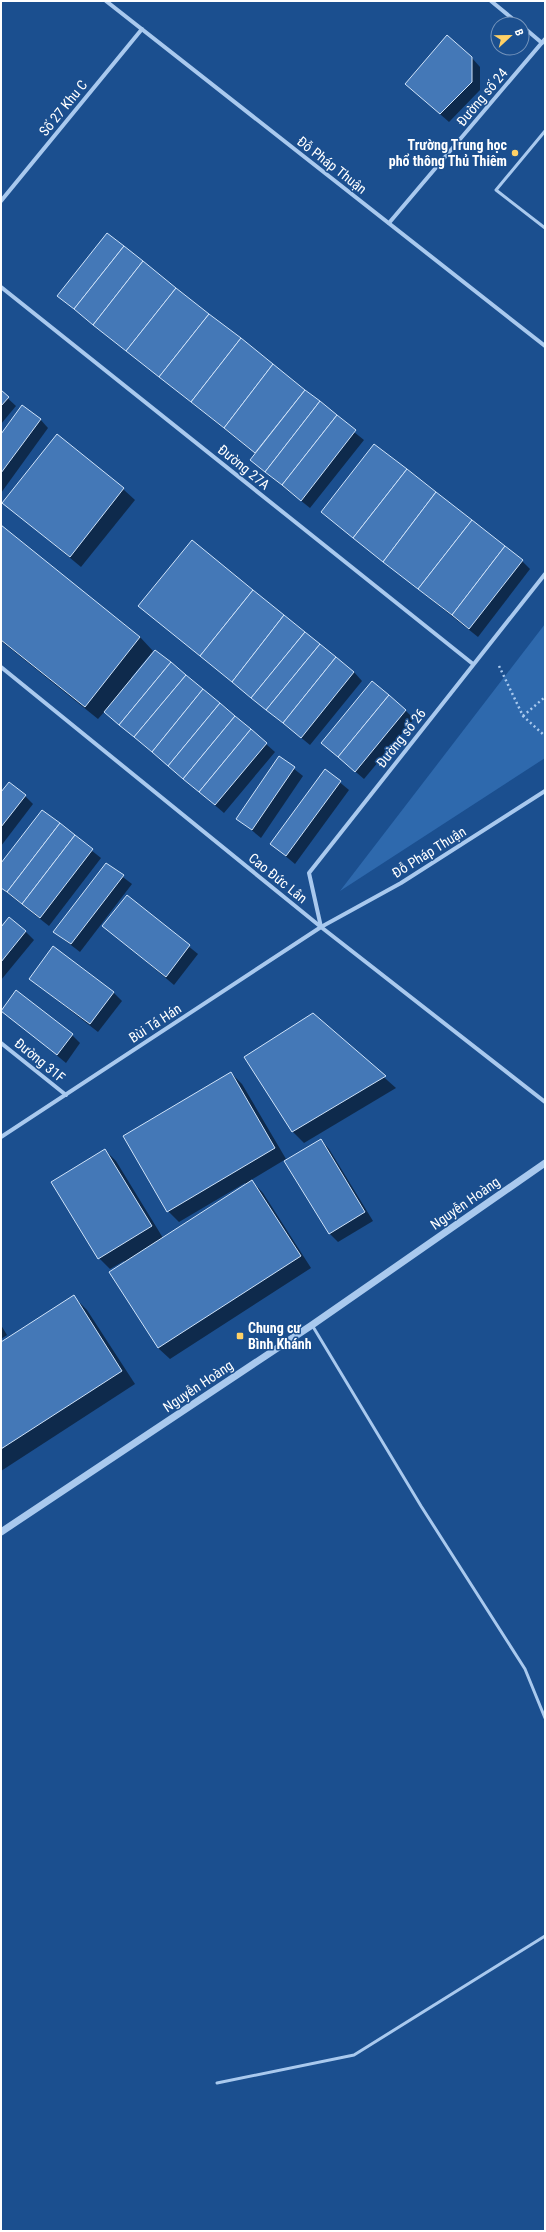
<svg xmlns="http://www.w3.org/2000/svg" width="546" height="2232" font-family="'Roboto Condensed',sans-serif">
<style>
.green{fill:#2e69ad}
.shadow{fill:#0007}
.building{fill:#4478b7;stroke:#cfe3fa}
.lines{fill:none;stroke-linecap:round;stroke-linejoin:round}
.path{stroke:#a9c9ee;stroke-width:2.5;stroke-dasharray:2 3;stroke-linecap:butt}
.service{stroke:#a9c9ee;stroke-width:3}
.minor{stroke:#a9c9ee;stroke-width:4}
.tertiary{stroke:#a9c9ee;stroke-width:7}
.poi-dot{fill:#ffd166;stroke:#1b4f8f;stroke-width:1.5}
.labels{text-anchor:middle;stroke-width:3;stroke-linejoin:round;paint-order:stroke}
.street-label{font-size:14px;fill:#fff;stroke:#1b4f8f}
.poi-label{font-size:14px;font-weight:bold;fill:#fff;stroke:#1b4f8f;text-anchor:end}
</style>
<rect width="100%" height="100%" fill="#1b4f8f"/>
<!-- green -->
<polygon class="green" points="545,624 545,758 340,891"/>
<!-- shadow -->
<g class="shadow">
<polygon points="472,58 480,67 480,90 449,122 406,84"/>
<polygon points="107,234 364,440 310,508 260,468 256,454 58,296"/>
<polygon points="1,392 16,406 1,424"/>
<polygon points="40,419 48,428 1,493 1,436"/>
<polygon points="123,489 135,500 81,567 4,503"/>
<polygon points="322,512 522,561 530,569 478,637"/>
<polygon points="1,527 140,637 153,651 131,678 266,744 275,752 224,813 105,711 98,719 1,641"/>
<polygon points="140,606 354,672 362,681 310,745"/>
<polygon points="405,710 414,719 364,779 322,743"/>
<polygon points="279,757 303,776 261,838 238,819"/>
<polygon points="325,770 349,790 295,864 271,844"/>
<polygon points="1,794 25,796 33,804 1,846"/>
<polygon points="42,811 101,858 49,926 1,888 1,865"/>
<polygon points="107,865 132,884 80,952 54,932"/>
<polygon points="127,896 198,954 174,985 104,926"/>
<polygon points="1,929 25,931 34,940 1,980"/>
<polygon points="30,979 113,992 122,1001 98,1032"/>
<polygon points="2,1010 72,1035 80,1043 66,1063"/>
<polygon points="313,1014 396,1088 304,1143 293,1132 246,1058"/>
<polygon points="231,1073 242,1084 286,1159 251,1180 263,1193 311,1268 170,1359 158,1348 124,1261 110,1269 99,1258 105,1150 116,1161 163,1238 246,1185 245,1183 179,1222 168,1211"/>
<polygon points="321,1140 329,1149 373,1221 338,1242 330,1234 286,1162"/>
<polygon points="74,1297 87,1310 135,1384 1,1471 1,1344"/>
<polygon points="1,1325 7,1335 1,1339"/>
</g>
<!-- building -->
<g class="building">
<polygon points="447,35 472,57 472,82 440,114 405,84"/>
<polygon points="107,233 124,246 74,309 57,296"/>
<polygon points="124,246 143,261 93,325 74,309"/>
<polygon points="143,261 176,288 126,351 93,325"/>
<polygon points="176,288 209,314 159,377 126,351"/>
<polygon points="209,314 241,338 191,402 159,377"/>
<polygon points="241,338 273,364 224,428 191,402"/>
<polygon points="273,364 305,390 255,453 224,428"/>
<polygon points="1,390 9,397 1,406"/>
<polygon points="305,390 320,401 265,472 250,460"/>
<polygon points="320,401 337,415 282,485 265,472"/>
<polygon points="22,405 41,419 1,473 1,434"/>
<polygon points="337,415 356,430 301,501 282,485"/>
<polygon points="57,434 124,488 70,557 2,503"/>
<polygon points="374,444 407,469 353,538 321,512"/>
<polygon points="407,469 436,492 383,562 353,538"/>
<polygon points="436,492 472,520 418,589 383,562"/>
<polygon points="472,520 505,546 452,615 418,589"/>
<polygon points="1,525 140,637 85,707 1,640"/>
<polygon points="192,540 253,590 200,656 138,606"/>
<polygon points="505,546 523,560 469,629 452,615"/>
<polygon points="253,590 284,615 232,682 200,656"/>
<polygon points="284,615 305,632 251,698 232,682"/>
<polygon points="305,632 320,644 266,710 251,698"/>
<polygon points="320,644 336,657 283,723 266,710"/>
<polygon points="155,650 171,662 119,725 104,712"/>
<polygon points="336,657 354,672 301,738 283,723"/>
<polygon points="171,662 186,675 134,737 119,725"/>
<polygon points="186,675 203,689 152,752 134,737"/>
<polygon points="372,681 389,695 338,757 321,743"/>
<polygon points="203,689 220,703 168,766 152,752"/>
<polygon points="389,695 406,710 355,772 338,757"/>
<polygon points="220,703 235,716 183,779 168,766"/>
<polygon points="235,716 251,729 199,792 183,779"/>
<polygon points="251,729 267,743 215,805 199,792"/>
<polygon points="279,756 295,767 252,830 236,819"/>
<polygon points="325,769 341,781 286,856 270,844"/>
<polygon points="9,782 26,795 1,827 1,792"/>
<polygon points="42,810 60,823 7,892 1,888 1,863"/>
<polygon points="60,823 75,835 22,904 7,892"/>
<polygon points="75,835 93,849 40,918 22,904"/>
<polygon points="106,863 124,875 71,944 53,932"/>
<polygon points="127,895 190,945 166,977 102,926"/>
<polygon points="9,917 26,931 1,962 1,927"/>
<polygon points="53,946 114,992 90,1024 29,979"/>
<polygon points="16,990 73,1034 57,1055 1,1011"/>
<polygon points="313,1013 386,1076 292,1132 244,1057"/>
<polygon points="231,1072 275,1148 167,1212 123,1136"/>
<polygon points="321,1139 365,1212 329,1234 284,1161"/>
<polygon points="105,1149 152,1226 98,1259 51,1182"/>
<polygon points="252,1180 301,1256 158,1348 109,1272"/>
<polygon points="74,1295 122,1371 1,1449 1,1342"/>
</g>
<g class="lines">
<!-- path -->
<g class="path">
<polyline points="499,666 523,716 545,736"/>
<polyline points="523,716 545,697"/>
</g>
<!-- service -->
<g class="service">
<polyline points="545,131 496,190 545,228"/>
<polyline points="312,1325 421,1506 525,1669 545,1718"/>
<polyline points="217,2083 354,2055 545,1936"/>
</g>
<!-- minor -->
<g class="minor">
<polyline points="106,1 545,346"/>
<polyline points="491,1 519,24"/>
<polyline points="522,26 542,43"/>
<polyline points="1,201 142,29"/>
<polyline points="389,223 545,39"/>
<polyline points="1,287 473,664"/>
<polyline points="1,667 321,927 545,1102"/>
<polyline points="321,927 309,873 545,574"/>
<polyline points="1,1043 66,1095"/>
<polyline points="1,1137 321,927 401,883 545,791"/>
</g>
<!-- tertiary -->
<polyline class="tertiary" points="1,1532 312,1325 545,1163"/>
</g>
<!-- markers -->
<g class="poi-dot">
<circle cx="515" cy="153" r="4"/>
<rect x="236" y="1332" width="8" height="8" rx="2"/>
</g>
<g class="labels">
<!-- street labels -->
<g class="street-label">
<text transform="translate(482 97) rotate(-50)" y="5">Đường số 24</text>
<text transform="translate(63 108) rotate(-51)" y="5">Số 27 Khu C</text>
<text transform="translate(332 165) rotate(38)" y="5">Đỗ Pháp Thuận</text>
<text transform="translate(244 467) rotate(39)" y="5">Đường 27A</text>
<text transform="translate(401 738) rotate(-52)" y="5">Đường số 26</text>
<text transform="translate(429 852) rotate(-32)" y="5">Đỗ Pháp Thuận</text>
<text transform="translate(278 878) rotate(39)" y="5">Cao Đức Lân</text>
<text transform="translate(155 1023) rotate(-33)" y="5">Bùi Tá Hán</text>
<text transform="translate(40 1060) rotate(39)" y="5">Đường 31F</text>
<text transform="translate(465 1203) rotate(-35)" y="5">Nguyễn Hoàng</text>
<text transform="translate(198 1386) rotate(-34)" y="5">Nguyễn Hoàng</text>
</g>
<!-- poi labels -->
<g class="poi-label">
<text x="507" y="150">Trường Trung học<tspan x="507" dy="16">phổ thông Thủ Thiêm</tspan></text>
<text x="248" y="1333" text-anchor="start">Chung cư<tspan x="248" dy="16">Bình Khánh</tspan></text>
</g>
</g>
<!-- border -->
<rect width="546" height="2232" fill="none" stroke="#ffffff" stroke-width="4"/>
<!-- north arrow -->
<g transform="translate(510 36) rotate(68)"><circle r="19" fill="#1b4f8f" stroke="#7695bc"/>
<path d="M0-3L7 15L0 10L-7 15Z" fill="#ffd166"/>
<text y="-6" font-size="11" font-weight="bold" text-anchor="middle" fill="#ffffff">B</text>
</g>
</svg>
